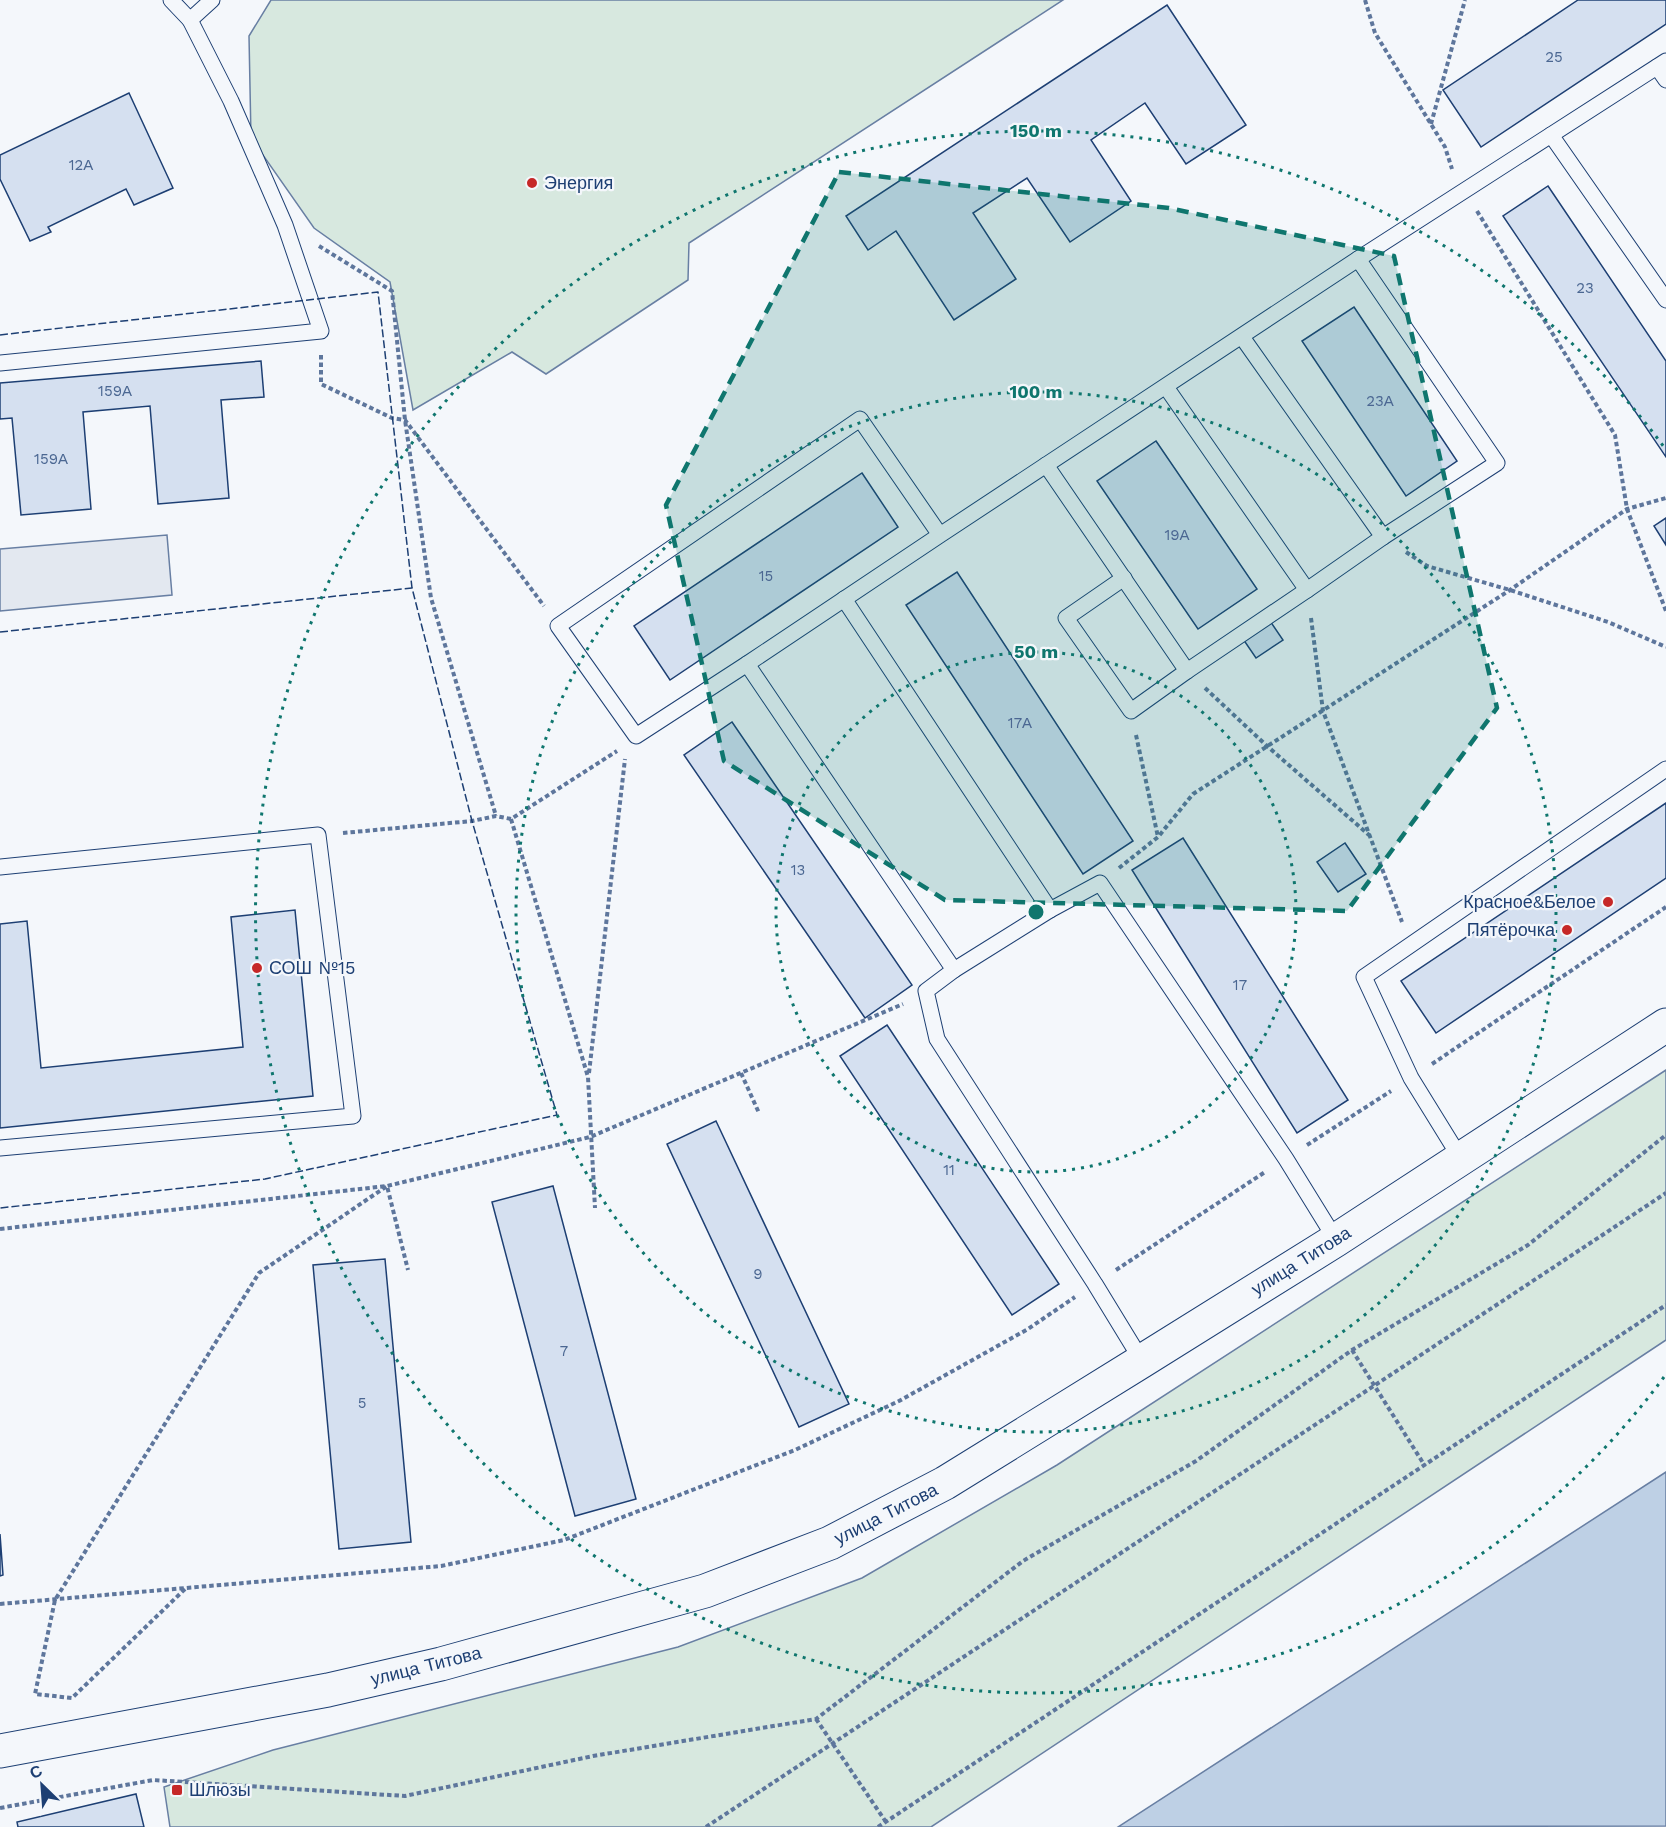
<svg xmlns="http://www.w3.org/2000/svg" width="1666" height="1827" font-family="'Work Sans',sans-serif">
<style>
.green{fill:#d7e8df;stroke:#687fa3;stroke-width:1.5}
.parking{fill:#e3e8f0;stroke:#687fa3;stroke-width:1.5}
.water{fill:#bed0e5;stroke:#687fa3;stroke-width:1.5}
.building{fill:#d5e0f0;stroke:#1d3f73;stroke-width:1.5}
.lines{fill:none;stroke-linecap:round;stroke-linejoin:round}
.service-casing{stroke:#1d3f73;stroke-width:17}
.secondary-casing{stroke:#1d3f73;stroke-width:35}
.path{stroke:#5e769c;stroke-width:4;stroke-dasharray:4.5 3;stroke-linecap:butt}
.service{stroke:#f4f7fb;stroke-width:15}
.secondary{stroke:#f4f7fb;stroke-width:33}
.fence{stroke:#1d3f73;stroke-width:1.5;stroke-dasharray:8 3;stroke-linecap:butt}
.marked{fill:#0f766e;fill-opacity:0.2;stroke:#0f766e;stroke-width:4.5;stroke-dasharray:12 8;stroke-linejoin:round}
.ring{fill:none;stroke:#0f766e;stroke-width:3;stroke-dasharray:3 6}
.poi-dot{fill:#c62828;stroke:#f4f7fb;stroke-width:2}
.labels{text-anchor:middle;stroke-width:4.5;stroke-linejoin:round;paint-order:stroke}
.number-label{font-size:15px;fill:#4b6792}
.poi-label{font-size:18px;fill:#1d3f73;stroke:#f4f7fb;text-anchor:start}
.street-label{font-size:18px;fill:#1d3f73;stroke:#f4f7fb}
.centre{fill:#0f766e;stroke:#f4f7fb;stroke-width:3}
.ring-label{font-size:18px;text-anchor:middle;font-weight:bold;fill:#0f766e;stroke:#f4f7fb;stroke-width:4.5;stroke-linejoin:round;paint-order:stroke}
</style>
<rect width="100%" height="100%" fill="#f4f7fb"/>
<!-- green -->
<g class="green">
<polygon points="271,0 1063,0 689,243 688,280 546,374 512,352 413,410 390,282 314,228 251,138 249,36"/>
<polygon points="1666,1070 1666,1340 931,1827 170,1827 164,1787 273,1750 678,1647 862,1578 1057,1465"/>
</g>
<!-- parking -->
<polygon class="parking" points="167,535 172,595 0,611 0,549"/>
<!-- water -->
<polygon class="water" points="1666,1472 1666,1826 1118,1827"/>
<!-- building -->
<g class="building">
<polygon points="1578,0 1666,0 1666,24 1481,147 1443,90"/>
<polygon points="1167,5 1246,125 1186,164 1145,103 1091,140 1131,201 1070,242 1027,178 973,213 1016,279 954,320 896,231 868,250 846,216"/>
<polygon points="129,93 173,188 134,205 126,189 48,227 51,232 30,241 0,179 0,155"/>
<polygon points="1548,186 1666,361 1666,457 1503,216"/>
<polygon points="1354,307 1457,461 1406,496 1302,341"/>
<polygon points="261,361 264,397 221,400 229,498 158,504 150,406 83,412 91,509 21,515 12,418 0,419 0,383"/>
<polygon points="1156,441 1257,589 1198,629 1097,481"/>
<polygon points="862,473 898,527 670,680 634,626"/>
<polygon points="1666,518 1666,545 1654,526"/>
<polygon points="957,572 1133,841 1083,874 906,605"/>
<polygon points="1270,621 1283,640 1256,658 1243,639"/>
<polygon points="732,722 912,985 865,1018 684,755"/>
<polygon points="1666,803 1666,878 1436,1033 1401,981"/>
<polygon points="1183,838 1348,1100 1297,1133 1132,870"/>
<polygon points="1345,843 1366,874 1338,892 1317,862"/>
<polygon points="295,910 313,1096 0,1128 0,924 27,921 41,1068 243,1047 231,917"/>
<polygon points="887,1025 1059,1284 1012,1315 840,1056"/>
<polygon points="716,1121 849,1404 799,1427 667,1144"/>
<polygon points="553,1186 636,1499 575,1516 492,1202"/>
<polygon points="385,1259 411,1542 339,1549 313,1265"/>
<polygon points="0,1534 3,1575 0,1576"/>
<polygon points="136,1794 144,1827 18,1827 17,1822"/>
</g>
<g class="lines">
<!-- service casing -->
<g class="service-casing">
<g id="service">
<polyline points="171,0 190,20 212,0"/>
<polyline points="1657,67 1666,80"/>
<polyline points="1551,135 1666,300"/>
<polyline points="1358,259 1497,463 1383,537"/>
<polyline points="0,363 321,331 285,225 231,101 190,20"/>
<polyline points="1166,387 1307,590 1383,537 1242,337"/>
<polyline points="1046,465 1187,671"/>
<polyline points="940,535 860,419 558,626 636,736 747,664 940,535 1358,259 1666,61"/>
<polyline points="1124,578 1066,618 1131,711 1187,671 1307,590"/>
<polyline points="844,599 1050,910 1100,883 1286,1159 1336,1240"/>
<polyline points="747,664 954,970 926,991 937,1039 1095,1284 1142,1361"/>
<polyline points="0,867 318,835 353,1116 0,1148"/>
<polyline points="954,970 1050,910"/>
<polyline points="1461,1159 1411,1078 1364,977 1666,769"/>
</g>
</g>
<!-- secondary casing -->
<g class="secondary-casing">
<polyline id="secondary" points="0,1751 328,1690 441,1664 705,1591 830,1543 945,1483 1142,1361 1336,1240 1666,1025"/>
</g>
<!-- path -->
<g class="path">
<polyline points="1365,0 1375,33 1445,147 1452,169"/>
<polyline points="1431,124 1465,0"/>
<polyline points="1477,211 1615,435 1627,509 1666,611"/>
<polyline points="319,246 392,291 405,420 431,598 496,816"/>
<polyline points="321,355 321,384 392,418 405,420 544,606"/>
<polyline points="1406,552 1427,566 1510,590 1608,622 1666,647"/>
<polyline points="1311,618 1323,711 1402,922"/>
<polyline points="1205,688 1267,746 1369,835"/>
<polyline points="1136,735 1158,837"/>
<polyline points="511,819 588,1077 595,1208"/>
<polyline points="343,833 472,821 496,816 511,819 617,751"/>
<polyline points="1119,868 1158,837 1193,794 1510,590 1627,509 1666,498"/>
<polyline points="1432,1064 1666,907"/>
<polyline points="589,1073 625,759"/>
<polyline points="741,1073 759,1113"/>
<polyline points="1307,1145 1391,1091"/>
<polyline points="0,1229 387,1186 590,1137 903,1004"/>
<polyline points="1116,1270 1265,1172"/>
<polyline points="1352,1350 1425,1466"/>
<polyline points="185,1589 72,1698 35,1694 55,1600 259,1273 387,1186 408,1270"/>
<polyline points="0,1604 441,1566 564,1540 795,1450 899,1401 1028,1329 1075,1297"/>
<polyline points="816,1719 886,1822"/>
<polyline points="0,1808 153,1780 405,1796 593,1756 816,1719 1023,1561 1196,1461 1352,1350 1528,1245 1666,1135"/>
<polyline points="706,1827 1666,1193"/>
<polyline points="878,1827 1666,1305"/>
</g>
<!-- service -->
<use href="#service" class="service"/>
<!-- secondary -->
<use href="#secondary" class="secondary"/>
<!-- fence -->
<g class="fence">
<polyline points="0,335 378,292 412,588"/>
<polyline points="0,632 412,588 472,821 557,1115 265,1179 0,1208"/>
</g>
</g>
<!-- marked area -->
<path class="marked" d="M839,172l330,36 225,48 103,452 -150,203 -402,-11 -221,-139 -58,-256z"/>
<!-- distance rings -->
<g class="ring">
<circle cx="1036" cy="912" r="260"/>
<circle cx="1036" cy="912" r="520"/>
<path d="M1664 1377A781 781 0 1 1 1664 447"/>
</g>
<!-- markers -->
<g class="poi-dot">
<circle cx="532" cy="183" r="6"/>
<circle cx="1608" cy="902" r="6"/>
<circle cx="1567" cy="930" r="6"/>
<circle cx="257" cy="968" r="6"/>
<rect x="171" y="1784" width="12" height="12" rx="3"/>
</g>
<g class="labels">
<!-- number labels -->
<g class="number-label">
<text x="1554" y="62">25</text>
<text x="81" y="170">12А</text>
<text x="1585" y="293">23</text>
<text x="115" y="396">159А</text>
<text x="1380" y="406">23А</text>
<text x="51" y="464">159А</text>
<text x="1177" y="540">19А</text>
<text x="766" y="581">15</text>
<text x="1020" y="728">17А</text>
<text x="798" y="875">13</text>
<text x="1240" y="990">17</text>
<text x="949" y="1175">11</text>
<text x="758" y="1279">9</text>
<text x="564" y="1356">7</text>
<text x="362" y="1408">5</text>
</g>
<!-- poi labels -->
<g class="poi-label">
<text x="544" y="189">Энергия</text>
<text x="1596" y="908" text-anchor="end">Красное&amp;Белое</text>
<text x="1555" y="936" text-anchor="end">Пятёрочка</text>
<text x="269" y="974">СОШ №15</text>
<text x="189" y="1796">Шлюзы</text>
</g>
<!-- street labels -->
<g class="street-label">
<text transform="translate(1301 1261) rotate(-32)" y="6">улица Титова</text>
<text transform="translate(886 1514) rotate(-27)" y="6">улица Титова</text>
<text transform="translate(426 1666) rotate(-14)" y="6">улица Титова</text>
</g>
</g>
<circle cx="1036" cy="912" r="9" class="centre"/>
<g class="ring-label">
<text x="1036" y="137">150 m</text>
<text x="1036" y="398">100 m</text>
<text x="1036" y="658">50 m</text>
</g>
<!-- north arrow -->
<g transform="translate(42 1785) rotate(335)" stroke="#f4f7fb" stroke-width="4.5" paint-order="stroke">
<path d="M0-4.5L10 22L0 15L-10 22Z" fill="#1d3f73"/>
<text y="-9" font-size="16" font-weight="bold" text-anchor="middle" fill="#1d3f73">С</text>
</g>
</svg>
